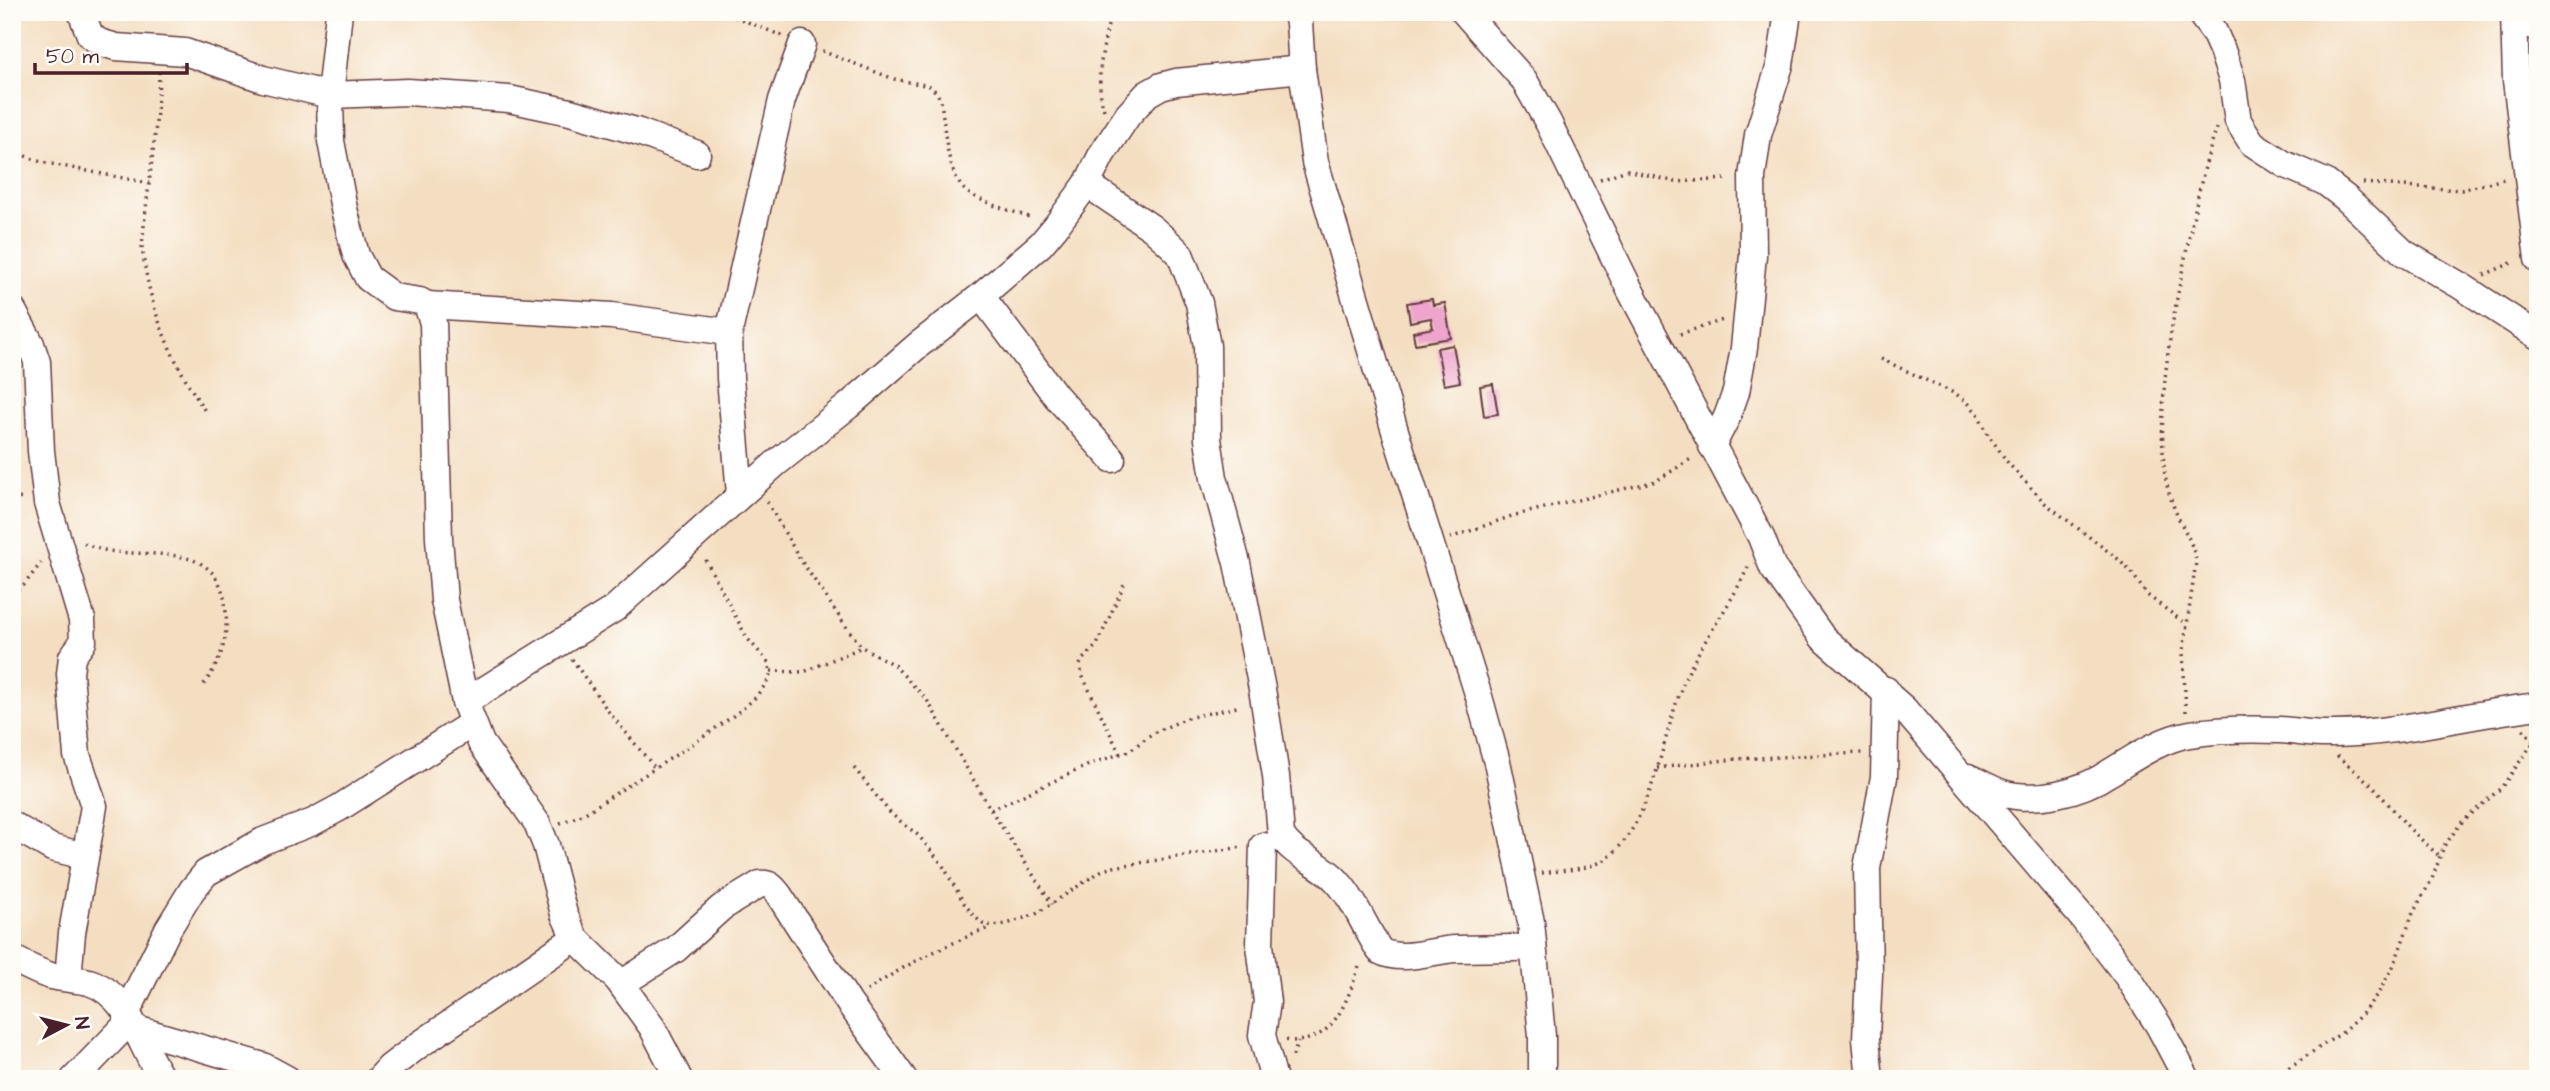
<svg xmlns="http://www.w3.org/2000/svg" width="2550" height="1091" font-family="'Architects Daughter',sans-serif">
<style>
.building{fill:#eea4cc}
.lines{fill:none;stroke-linecap:round;stroke-linejoin:round}
.minor-casing{stroke:#643c42;stroke-width:29}
.path{stroke:#643c42;stroke-width:3.5;stroke-dasharray:2 5;stroke-linecap:butt}
.minor{stroke:#fff;stroke-width:26}
</style>
<rect width="100%" height="100%" fill="#fdfcf7"/>
<filter id="ink" filterUnits="userSpaceOnUse"><feTurbulence type="fractalNoise" baseFrequency=".0143" numOctaves="2"/><feDisplacementMap in="SourceGraphic" scale="14" xChannelSelector="R" yChannelSelector="G"/><feConvolveMatrix kernelMatrix="1 2 1 2 8 2 1 2 1" color-interpolation-filters="sRGB"/></filter>
<filter id="wash" filterUnits="userSpaceOnUse"><feTurbulence type="fractalNoise" baseFrequency=".00686" numOctaves="4" result="noise"/><feDisplacementMap in="SourceGraphic" scale="28" xChannelSelector="R" yChannelSelector="G"/><feGaussianBlur stdDeviation="1.57" result="paint"/><feColorMatrix in="noise" values="0 0 0 0 0 0 0 0 0 0 0 0 0 0 0 0 0 1.4 0 .05"/><feComposite in="paint" operator="in"/></filter>
<g filter="url(#wash)">
<rect width="100%" height="100%" fill="#f4dec1"/>
<g id="blocks">
<!-- building -->
<g class="building">
<polygon points="1432,299 1433,305 1445,303 1451,338 1415,344 1413,332 1433,328 1431,318 1410,322 1407,303"/>
<polygon points="1453,345 1460,382 1444,385 1437,348"/>
<polygon points="1493,384 1498,414 1484,416 1480,386"/>
</g>
</g>
</g>
<g filter="url(#ink)">
<use href="#blocks" fill-opacity="0" stroke="#643c42" stroke-width="2"/>
<g class="lines">
<!-- minor casing -->
<g class="minor-casing">
<g id="minor">
<polyline points="81,12 90,35 99,42 116,47 185,52 263,79 330,95 408,92 509,99 570,112 639,132 697,154"/>
<polyline points="339,12 330,95 331,141 344,209 356,255 368,278 394,297 420,301 427,305 433,323 439,538 444,600 465,702 481,743 537,823 546,845 564,914 575,938 618,980 652,1027 679,1079"/>
<polyline points="1296,12 1299,23 1302,69 1315,162 1395,431 1480,700 1498,766 1531,922 1542,1036 1542,1079"/>
<polyline points="1464,12 1524,80 1548,122 1629,288 1761,537 1773,568 1823,638 1904,709 2082,917 2127,976 2159,1026 2187,1079"/>
<polyline points="2199,12 2214,32 2222,50 2232,80 2238,121 2252,143 2284,164 2325,182 2347,199 2404,253 2461,286 2538,336"/>
<polyline points="2514,12 2516,80 2538,259"/>
<polyline points="2514,16 2538,28"/>
<path d="M1087,184l65,44 19,17 9,9 19,49 8,43 1,93 6,39 23,85 25,126 14,87 5,59c12,21 39,27 55,45 19,20 29,48 44,71 22,12 52,-1 76,-2 26,-1 51,0 77,-2"/>
<polyline points="981,296 1056,396 1112,459"/>
<polyline points="427,305 612,316 729,332"/>
<polyline points="12,309 31,344 37,362 41,451 47,503 82,620 83,642 72,657 70,674 77,755 94,806 72,933 68,978"/>
<polyline points="1712,446 1727,417 1736,392 1744,348 1753,255 1752,177 1758,135 1780,65 1788,12"/>
<polyline points="740,494 730,378 729,332 782,100 802,44"/>
<polyline points="465,702 614,609 775,464 848,406 917,346 981,296 1041,244 1056,226 1087,184 1102,154 1128,115 1147,94 1161,86 1176,82 1302,69"/>
<path d="M1968,777c11,5 23,12 34,16 33,10 79,-1 107,-20 25,-15 51,-34 81,-39 29,-5 61,-5 90,-4 18,1 35,5 53,4 69,-1 136,-20 205,-28"/>
<polyline points="12,825 52,848 85,856"/>
<polyline points="1263,846 1260,945 1267,1002 1262,1035 1274,1079"/>
<path d="M12,958c13,7 25,14 39,18 12,3 26,3 38,6 41,13 51,65 73,97"/>
<path d="M621,984l55,-35 45,-41 39,-24c10,-1 13,3 19,11l70,108 55,76"/>
<polyline points="127,1012 168,929 192,890 206,873 263,841 313,822 339,808 473,723"/>
<polyline points="136,1029 263,1066 287,1079"/>
<polyline points="74,1079 131,1020"/>
<polyline points="379,1079 390,1067 419,1045 575,938"/>
<polyline points="1870,1079 1866,1039 1869,974 1867,868 1884,777 1886,690"/>
</g>
</g>
<!-- path -->
<g class="path">
<polyline points="730,12 733,16 782,36"/>
<polyline points="1751,12 1765,18"/>
<polyline points="547,13 547,12"/>
<path d="M822,51l72,28 36,7 7,7 4,8c4,26 5,79 29,93 18,11 42,17 62,24"/>
<path d="M159,72c-1,59 -12,116 -17,175 8,66 29,112 65,167"/>
<path d="M1104,110c-10,-32 0,-66 7,-98"/>
<polyline points="12,151 41,162 149,183"/>
<polyline points="1600,179 1627,170 1676,182 1729,179"/>
<polyline points="2363,183 2461,190 2504,179"/>
<polyline points="2484,275 2516,261"/>
<polyline points="1680,334 1723,320"/>
<polyline points="1881,359 1956,394 1969,404 1978,414 1988,434 2008,463 2045,503 2118,559 2132,573 2147,595 2186,624"/>
<polyline points="12,497 24,499"/>
<polyline points="767,502 800,559 847,628 862,647 894,665 927,700 991,810 1052,904"/>
<polyline points="1450,538 1512,516 1656,481 1694,457"/>
<path d="M84,543c48,26 137,-17 142,70 2,30 -7,52 -25,75"/>
<polyline points="12,594 24,585 41,563"/>
<polyline points="572,659 608,711 655,768"/>
<polyline points="771,671 804,672 862,647"/>
<path d="M2186,712l-3,-60 13,-90c-2,-17 -11,-30 -18,-45 -7,-15 -13,-35 -14,-51 -6,-70 7,-140 21,-208 9,-44 17,-88 32,-130"/>
<polyline points="2523,729 2534,742"/>
<polyline points="1120,754 1082,675 1080,665 1082,660 1097,645 1125,582"/>
<polyline points="2337,756 2373,786 2409,828 2440,857"/>
<polyline points="854,768 891,814 918,835 942,864 964,903 974,916 983,924 993,926 1007,924 1036,914 1101,871 1113,867 1242,847"/>
<polyline points="1657,768 1735,759 1862,753"/>
<polyline points="991,810 1093,763 1129,751 1153,733 1187,718 1241,706"/>
<polyline points="560,823 582,815 696,742 733,716 753,700 766,684 770,676 769,663 747,638 704,557"/>
<path d="M1542,873c20,-3 51,-3 67,-16 47,-40 53,-126 77,-180 18,-39 45,-72 63,-112"/>
<path d="M867,991c39,-28 80,-46 124,-64"/>
<path d="M1286,1040c48,7 61,-40 74,-76"/>
<polyline points="1293,1056 1298,1042"/>
<polyline points="2271,1079 2343,1032 2362,1014 2379,992 2394,965 2413,913 2432,879 2444,846 2461,823 2501,788 2538,736"/>
</g>
<!-- minor -->
<use href="#minor" class="minor"/>
</g>
</g>
<!-- margin -->
<rect width="2550" height="1091" fill="none" stroke="#fdfcf7" stroke-width="42"/>
<!-- north arrow -->
<g transform="translate(66 1025) rotate(83)" stroke="#fdfcf7" stroke-width="5" paint-order="stroke">
<path d="M0-5L12 26L0 18L-12 26Z" fill="#4a1f2b"/>
<text y="-10" font-size="19" font-weight="bold" text-anchor="middle" fill="#4a1f2b">N</text>
</g>
<!-- scale -->
<path d="M35 63v10h152v-10" fill="none" stroke="#4a1f2b" stroke-width="3.5"/>
<text x="46" y="63" font-size="21" fill="#4a1f2b" stroke="#fdfcf7" stroke-width="5" paint-order="stroke">50 m</text>
</svg>
